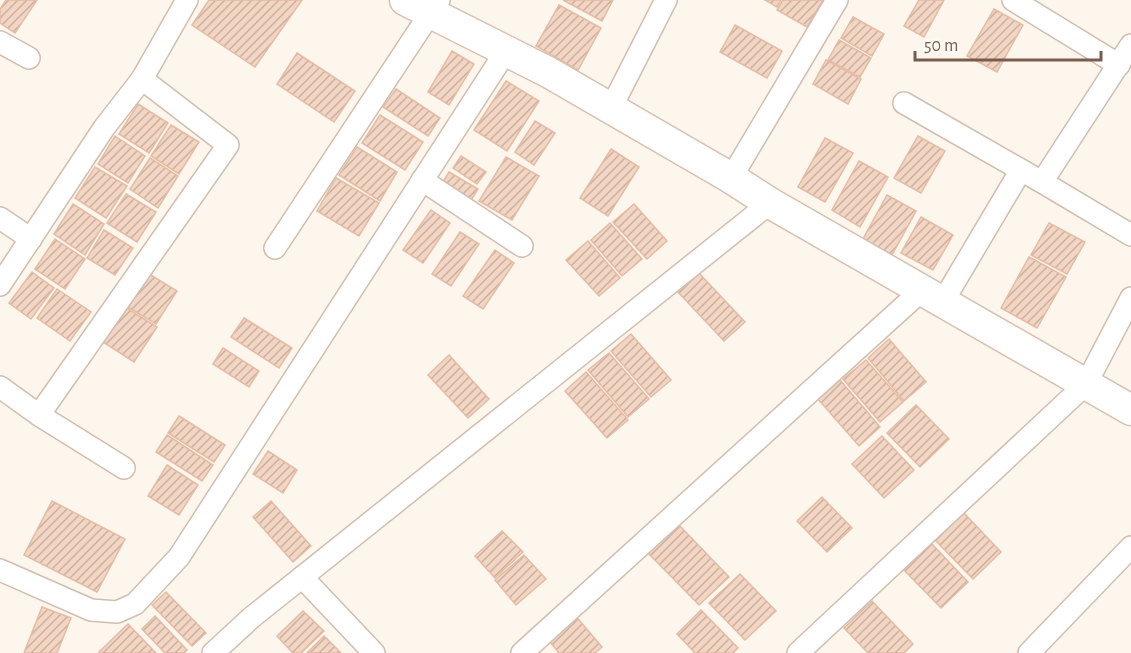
<svg xmlns="http://www.w3.org/2000/svg" width="1131" height="653" font-family="'Alegreya Sans',sans-serif">
<style>
.building{fill:url(#building-hatch);stroke:#e6bba3;stroke-width:1.5}
.lines{fill:none;stroke-linecap:round;stroke-linejoin:round}
.street-casing{stroke:#d1beb0;stroke-width:24}
.secondary-casing{stroke:#d6c0b0;stroke-width:33}
.street{stroke:#fff;stroke-width:21}
.secondary{stroke:#fff;stroke-width:30}
</style>
<defs>
<pattern id="building-hatch" width="6" height="6" patternUnits="userSpaceOnUse" patternTransform="scale(1.5)"><rect width="6" height="6" fill="#f3d5c3"/><path d="M-1 1l2-2M0 6l6-6M5 7l2-2" fill="none" stroke="#cab0a1"/></pattern>
</defs>
<rect width="100%" height="100%" fill="#fdf6ec"/>
<!-- building -->
<g class="building">
<polygon points="6,0 37,0 15,33 0,23 0,9"/>
<polygon points="209,0 302,0 255,67 192,25"/>
<polygon points="563,0 613,0 602,21"/>
<polygon points="765,0 781,0 777,7"/>
<polygon points="783,0 823,0 807,27 777,10"/>
<polygon points="919,0 944,0 924,37 904,26"/>
<polygon points="559,5 601,28 578,70 536,46"/>
<polygon points="994,9 1023,25 997,72 967,56"/>
<polygon points="853,17 884,34 872,56 841,38"/>
<polygon points="735,25 782,51 767,78 720,52"/>
<polygon points="839,40 871,58 860,77 828,60"/>
<polygon points="452,51 474,64 449,105 428,92"/>
<polygon points="297,53 355,91 334,122 277,84"/>
<polygon points="826,60 861,79 848,104 813,84"/>
<polygon points="506,81 539,101 507,151 474,130"/>
<polygon points="396,89 440,118 428,136 383,107"/>
<polygon points="138,104 168,123 149,153 119,134"/>
<polygon points="380,115 423,142 405,170 362,143"/>
<polygon points="535,121 555,133 534,165 515,152"/>
<polygon points="171,125 199,142 179,174 151,156"/>
<polygon points="115,136 145,156 128,183 98,164"/>
<polygon points="918,136 945,151 921,193 894,178"/>
<polygon points="825,138 853,153 825,202 798,187"/>
<polygon points="357,147 397,172 380,201 339,175"/>
<polygon points="611,149 639,167 608,216 580,198"/>
<polygon points="461,156 486,172 477,184 453,168"/>
<polygon points="506,157 539,176 512,220 479,201"/>
<polygon points="150,158 178,176 158,208 130,189"/>
<polygon points="859,161 888,177 860,227 832,210"/>
<polygon points="95,167 127,186 106,218 75,198"/>
<polygon points="449,172 478,189 470,202 441,185"/>
<polygon points="336,178 379,203 359,236 317,211"/>
<polygon points="126,194 156,212 137,242 107,223"/>
<polygon points="887,195 916,211 892,255 863,239"/>
<polygon points="73,204 104,224 85,255 54,234"/>
<polygon points="634,204 667,241 647,259 613,222"/>
<polygon points="431,210 450,223 423,263 403,250"/>
<polygon points="921,217 953,235 933,270 901,253"/>
<polygon points="610,223 642,259 622,276 591,240"/>
<polygon points="1049,223 1085,242 1067,274 1031,255"/>
<polygon points="104,230 133,248 115,275 87,258"/>
<polygon points="460,232 479,244 451,286 432,274"/>
<polygon points="55,239 85,259 65,289 35,269"/>
<polygon points="588,241 620,278 599,296 566,260"/>
<polygon points="495,250 514,263 483,309 463,296"/>
<polygon points="1029,257 1066,277 1037,328 1001,308"/>
<polygon points="32,272 54,288 31,319 9,303"/>
<polygon points="698,272 745,322 724,341 677,291"/>
<polygon points="149,274 177,291 156,324 128,307"/>
<polygon points="57,289 91,312 70,341 37,318"/>
<polygon points="125,307 157,327 134,362 103,342"/>
<polygon points="244,318 292,348 279,368 231,337"/>
<polygon points="631,334 671,380 651,397 611,351"/>
<polygon points="889,339 926,382 904,401 868,358"/>
<polygon points="223,348 259,371 249,387 213,364"/>
<polygon points="609,353 649,399 628,417 588,370"/>
<polygon points="449,355 489,399 468,418 428,375"/>
<polygon points="866,360 903,402 880,422 843,379"/>
<polygon points="586,372 628,420 607,438 565,391"/>
<polygon points="840,380 880,427 859,446 818,399"/>
<polygon points="916,405 949,439 920,467 887,433"/>
<polygon points="179,416 225,445 214,462 168,433"/>
<polygon points="167,435 213,465 202,481 156,452"/>
<polygon points="882,436 914,470 884,498 852,464"/>
<polygon points="268,451 297,470 283,493 253,474"/>
<polygon points="167,465 198,485 179,515 148,496"/>
<polygon points="822,497 852,528 827,552 797,521"/>
<polygon points="52,501 125,539 97,592 24,555"/>
<polygon points="271,501 311,546 293,562 253,517"/>
<polygon points="963,512 1001,552 973,579 934,539"/>
<polygon points="678,524 729,577 699,605 648,553"/>
<polygon points="502,531 523,552 495,578 475,556"/>
<polygon points="931,543 968,582 941,608 903,569"/>
<polygon points="524,555 546,579 516,605 495,580"/>
<polygon points="740,574 776,611 745,640 709,603"/>
<polygon points="166,592 206,633 192,646 152,605"/>
<polygon points="872,601 913,644 904,653 868,653 844,628"/>
<polygon points="42,607 71,618 57,653 24,653"/>
<polygon points="701,610 738,648 733,653 695,653 677,634"/>
<polygon points="303,611 324,631 301,653 293,653 277,636"/>
<polygon points="574,614 602,647 595,653 559,653 546,637"/>
<polygon points="155,616 187,650 184,653 165,653 142,629"/>
<polygon points="128,624 156,653 100,653 99,652"/>
<polygon points="324,636 341,653 307,653"/>
</g>
<g class="lines">
<!-- street casing -->
<g class="street-casing">
<g id="street">
<polyline points="1013,0 1119,65"/>
<polyline points="0,42 29,58"/>
<polyline points="904,103 1042,182 1131,235"/>
<polyline points="611,108 666,0"/>
<polyline points="731,178 837,0"/>
<polyline points="422,180 522,246"/>
<polyline points="1042,182 1131,45"/>
<polyline points="0,218 31,239"/>
<polyline points="275,248 439,0"/>
<polyline points="0,285 104,128 142,79 187,0"/>
<polyline points="942,303 1021,170"/>
<polyline points="0,387 39,415 124,468"/>
<polyline points="39,415 228,145 142,79"/>
<polyline points="0,570 91,610 117,612 135,604 179,557 506,51"/>
<polyline points="302,577 374,653"/>
<polyline points="213,653 251,618 770,203"/>
<polyline points="522,653 921,291"/>
<polyline points="798,653 1086,384 1131,298"/>
<polyline points="1029,653 1131,547"/>
</g>
</g>
<!-- secondary casing -->
<g class="secondary-casing">
<polyline id="secondary" points="405,0 548,72 731,178 770,203 1131,410"/>
</g>
<!-- street -->
<use href="#street" class="street"/>
<!-- secondary -->
<use href="#secondary" class="secondary"/>
</g>
<!-- scale -->
<path d="M915 51v9h186v-9" fill="none" stroke="#7a5c4d" stroke-width="3"/>
<text x="924" y="51" font-size="18" fill="#7a5c4d" stroke="#fffaf3" stroke-width="4.5" paint-order="stroke">50 m</text>
</svg>
